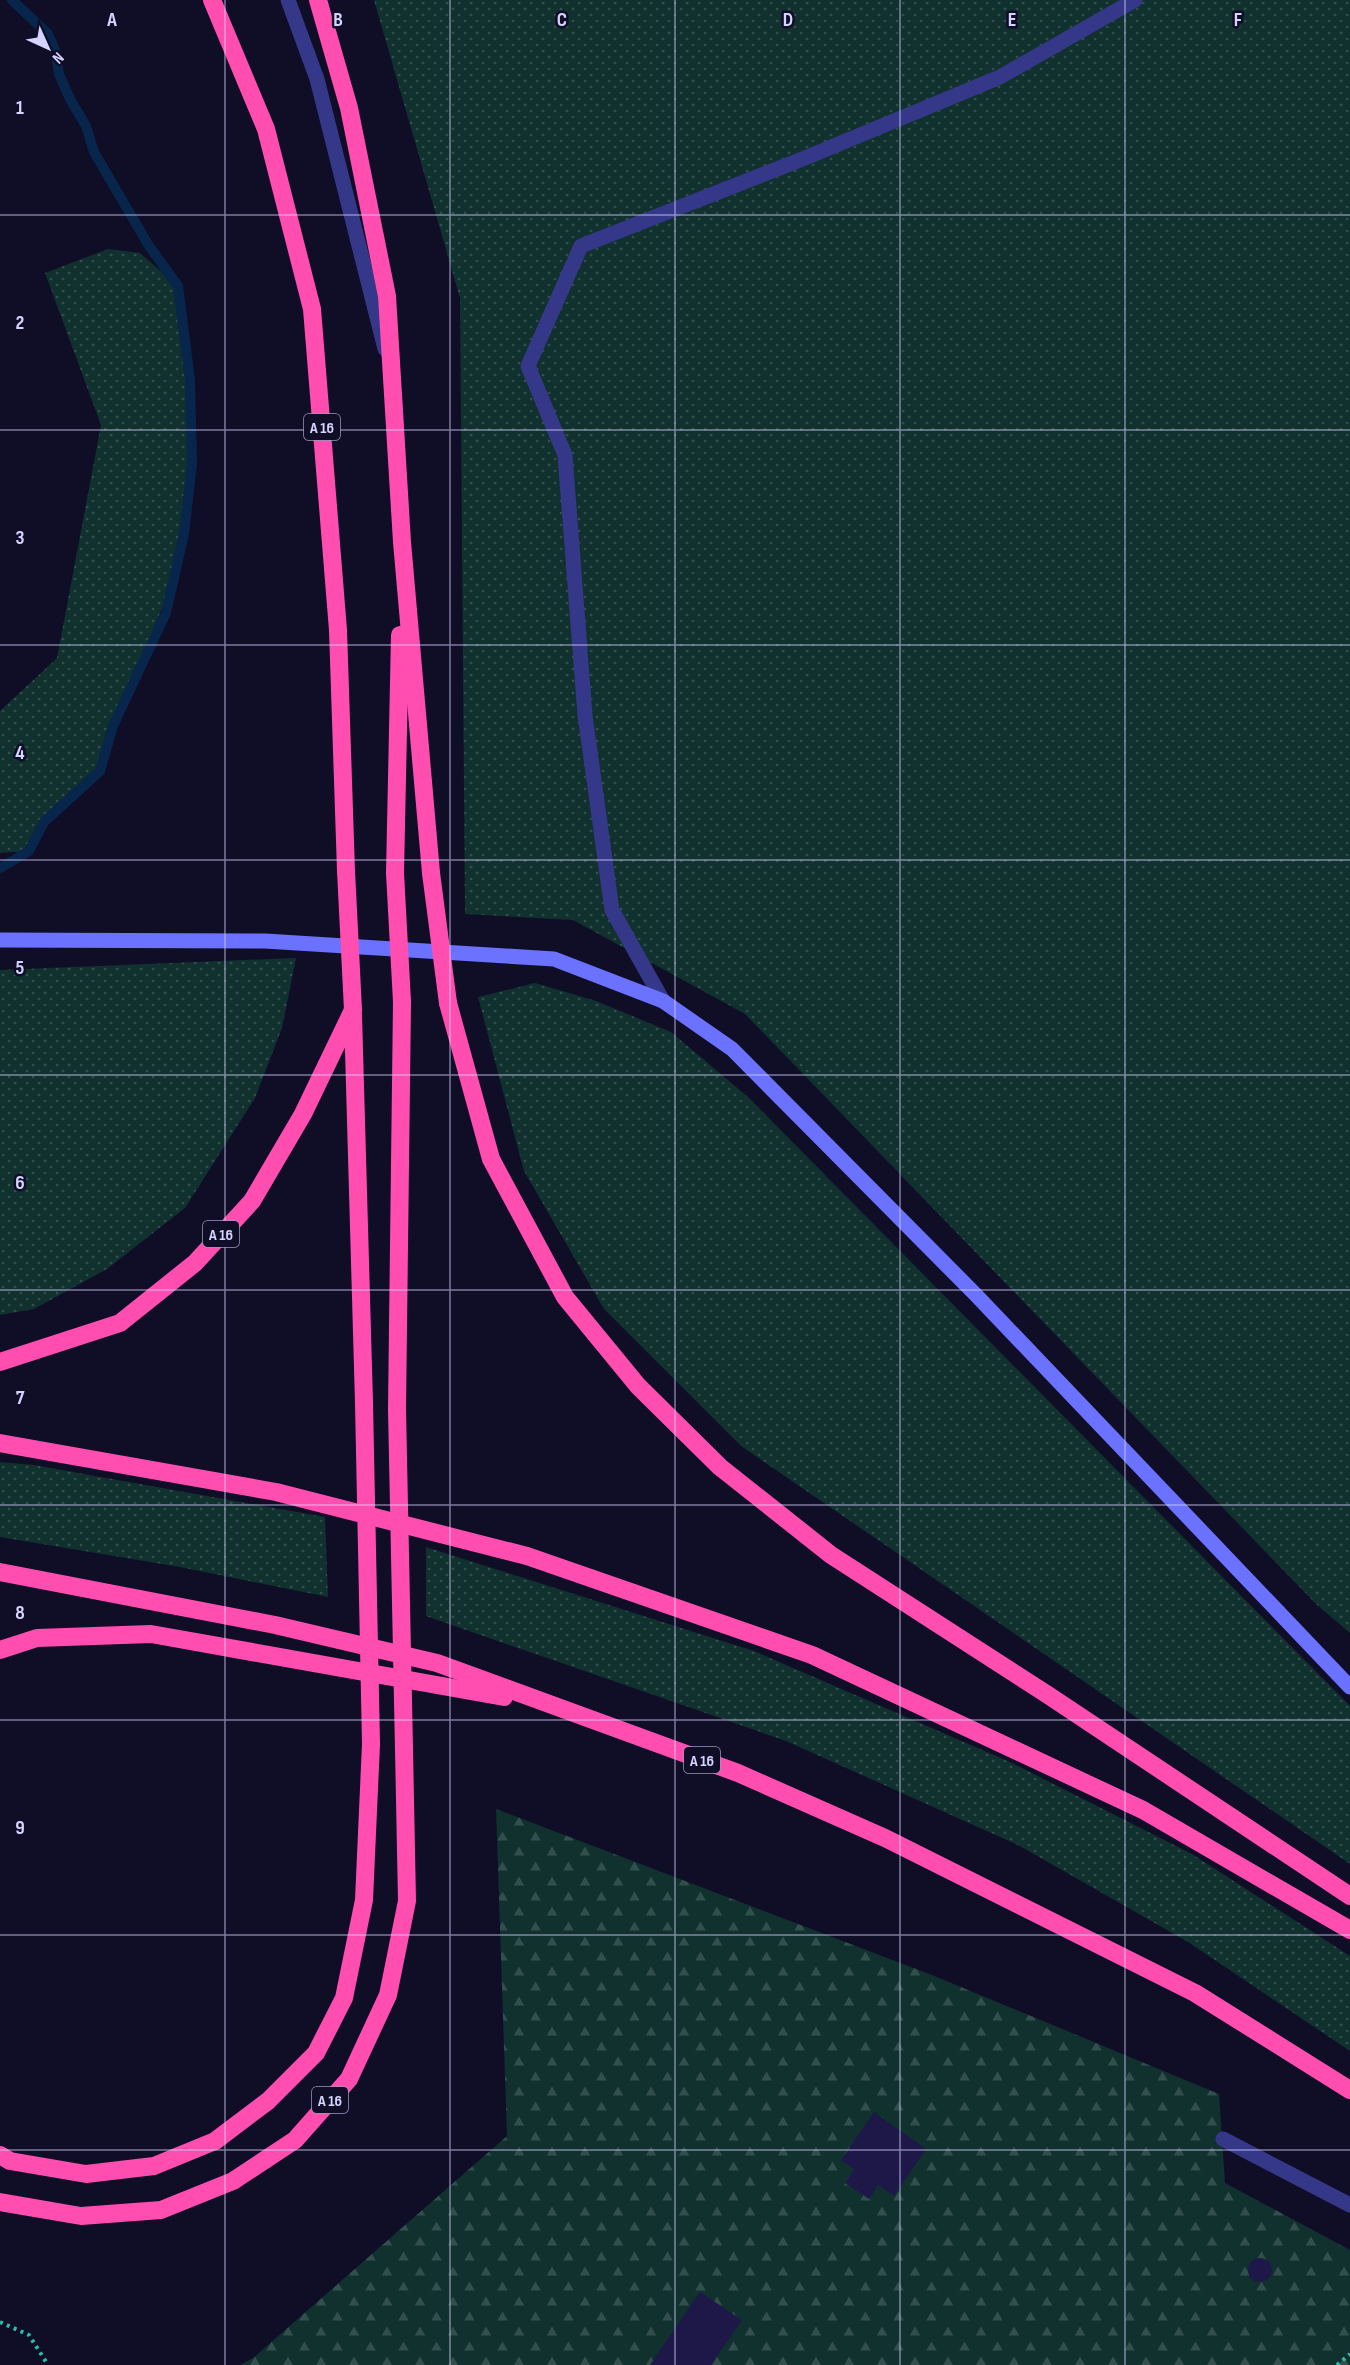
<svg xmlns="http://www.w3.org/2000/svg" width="1350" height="2365" font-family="'Sofia Sans Condensed',sans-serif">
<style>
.grass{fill:url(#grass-dots)}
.forest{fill:url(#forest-firs)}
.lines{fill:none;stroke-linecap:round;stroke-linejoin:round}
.stream{stroke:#08264b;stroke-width:10}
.building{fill:#1e1849}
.path{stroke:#26c0ab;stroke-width:4;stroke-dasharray:3 4.5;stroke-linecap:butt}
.lane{stroke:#353889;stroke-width:15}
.street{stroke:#353889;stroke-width:15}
.secondary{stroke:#6a72ff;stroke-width:15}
.highway{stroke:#ff4eb0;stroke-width:18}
.highway-bridge{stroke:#ff4eb0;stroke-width:18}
.grid{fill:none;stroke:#d5d3ff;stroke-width:1.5;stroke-opacity:0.55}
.labels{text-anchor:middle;stroke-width:5;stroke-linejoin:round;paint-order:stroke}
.shield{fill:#100d27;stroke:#9a98be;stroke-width:1.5}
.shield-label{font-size:16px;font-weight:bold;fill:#d5d3ff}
.grid-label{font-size:20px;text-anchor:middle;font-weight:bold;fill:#d5d3ff;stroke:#100d27;stroke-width:5;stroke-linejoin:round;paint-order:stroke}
</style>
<defs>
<pattern id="grass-dots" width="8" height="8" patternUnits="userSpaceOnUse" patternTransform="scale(1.5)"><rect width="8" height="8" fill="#10312e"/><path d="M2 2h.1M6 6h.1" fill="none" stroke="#324e4d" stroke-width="1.8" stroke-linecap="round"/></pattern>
<pattern id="forest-firs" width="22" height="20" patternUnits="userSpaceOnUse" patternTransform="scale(1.5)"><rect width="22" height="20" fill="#10312e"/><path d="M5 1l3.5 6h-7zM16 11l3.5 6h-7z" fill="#324e4d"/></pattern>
</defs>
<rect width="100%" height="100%" fill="#100d27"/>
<!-- grass -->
<g class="grass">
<polygon points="374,0 1350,0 1350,1633 1317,1605 745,1014 573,920 465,914 460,298"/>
<polygon points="108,249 140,253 178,286 191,422 187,499 174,579 117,718 100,771 44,822 29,851 0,853 0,711 57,658 101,425 45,273"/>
<polygon points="296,958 282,1028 255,1098 185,1208 107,1269 34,1309 0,1315 0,970"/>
<polygon points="535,983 596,1001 671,1032 748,1097 1350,1706 1350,1864 741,1446 604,1309 524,1171 478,997"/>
<polygon points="0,1462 34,1465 325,1517 328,1597 180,1567 0,1537"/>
<polygon points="426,1547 754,1651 1010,1762 1192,1854 1350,1956 1350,2051 1188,1942 1018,1845 786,1741 426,1616"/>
</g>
<!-- forest -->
<polygon class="forest" points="496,1809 932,1975 1219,2094 1225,2183 1350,2250 1350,2365 240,2365 253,2358 507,2136"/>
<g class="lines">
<!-- stream -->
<polyline class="stream" points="0,868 29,851 44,822 100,771 113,726 166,613 184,534 192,464 190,380 178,286 149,246 94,152 86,126 70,99 59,74 55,50 48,34 12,0"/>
</g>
<!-- building -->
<g class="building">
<polygon points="874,2112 926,2149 894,2196 878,2185 869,2199 845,2183 854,2169 841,2160"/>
<circle cx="1260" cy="2270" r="12"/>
<polygon points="700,2292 742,2320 711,2365 650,2365"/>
</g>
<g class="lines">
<!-- path -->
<g class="path">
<polyline points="0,2322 29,2335 48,2365"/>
<polyline points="1337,2365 1350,2354"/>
</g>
<!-- lane -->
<g class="lane">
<polyline points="288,0 317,79 385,349"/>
<polyline points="663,1001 612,910 585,715 565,455 528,366 581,246 805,158 1000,77 1135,0"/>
</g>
<!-- street -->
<polyline class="street" points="1223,2139 1350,2205"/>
<!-- secondary -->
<polyline class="secondary" points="0,940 265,941 554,959 663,1001 732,1049 976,1295 1350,1687"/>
<!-- highway -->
<g class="highway">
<polyline points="212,0 266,129 312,309 338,630 346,871"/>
<polyline points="318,0 349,108 387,296 402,542 431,873"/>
<polyline points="395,873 400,635"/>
<polyline points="448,1003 491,1159 565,1297 638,1386 720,1467 831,1555 1048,1695 1350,1896"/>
<polyline points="353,1015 364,1403"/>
<polyline points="0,1362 120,1323 195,1263 252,1201 303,1114 353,1010"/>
<polyline points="397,1409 402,1002"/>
<polyline points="0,1443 276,1492 527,1556 812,1655 1143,1810 1350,1930"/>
<polyline points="0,1572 275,1625 437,1663 738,1773 885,1838 1195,1993 1350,2090"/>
<polyline points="0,1650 37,1638 151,1634 504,1697"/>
<polyline points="0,2155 10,2161 86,2174 154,2166 215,2141 268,2101 316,2053 344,1998 364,1900 371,1744"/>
<polyline points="0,2202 81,2216 161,2210 233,2181 295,2140 349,2079 388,1995 407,1901 404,1749"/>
</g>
<!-- highway-bridge -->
<g class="highway-bridge">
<polyline points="346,871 353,1010"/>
<polyline points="395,873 402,1002"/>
<polyline points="431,873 448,1003"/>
<polyline points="364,1403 371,1744"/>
<polyline points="397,1409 404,1749"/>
</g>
</g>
<!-- grid -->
<path class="grid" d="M225,0v2365M450,0v2365M675,0v2365M900,0v2365M1125,0v2365M0,215h1350M0,430h1350M0,645h1350M0,860h1350M0,1075h1350M0,1290h1350M0,1505h1350M0,1720h1350M0,1935h1350M0,2150h1350"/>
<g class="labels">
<!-- shield labels -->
<g class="shield">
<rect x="304" y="414" width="36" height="26" rx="4.5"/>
<rect x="203" y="1221" width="36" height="26" rx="4.5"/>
<rect x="684" y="1747" width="36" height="26" rx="4.5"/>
<rect x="312" y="2087" width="36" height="26" rx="4.5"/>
</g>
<g class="shield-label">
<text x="322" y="433">A 16</text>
<text x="221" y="1240">A 16</text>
<text x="702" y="1766">A 16</text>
<text x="330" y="2106">A 16</text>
</g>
</g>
<g class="grid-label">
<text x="112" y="26">A</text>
<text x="338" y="26">B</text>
<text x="562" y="26">C</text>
<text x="788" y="26">D</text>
<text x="1012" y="26">E</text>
<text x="1238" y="26">F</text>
<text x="20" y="114">1</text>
<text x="20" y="329">2</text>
<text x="20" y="544">3</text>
<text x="20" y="759">4</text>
<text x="20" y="974">5</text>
<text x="20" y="1189">6</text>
<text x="20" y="1404">7</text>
<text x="20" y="1619">8</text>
<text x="20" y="1834">9</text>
</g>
<!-- north arrow -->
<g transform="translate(48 48) rotate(135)" stroke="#100d27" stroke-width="4.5" paint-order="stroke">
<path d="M0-4.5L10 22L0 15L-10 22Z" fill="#d5d3ff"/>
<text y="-9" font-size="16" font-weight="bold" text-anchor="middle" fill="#d5d3ff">N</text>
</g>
</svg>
